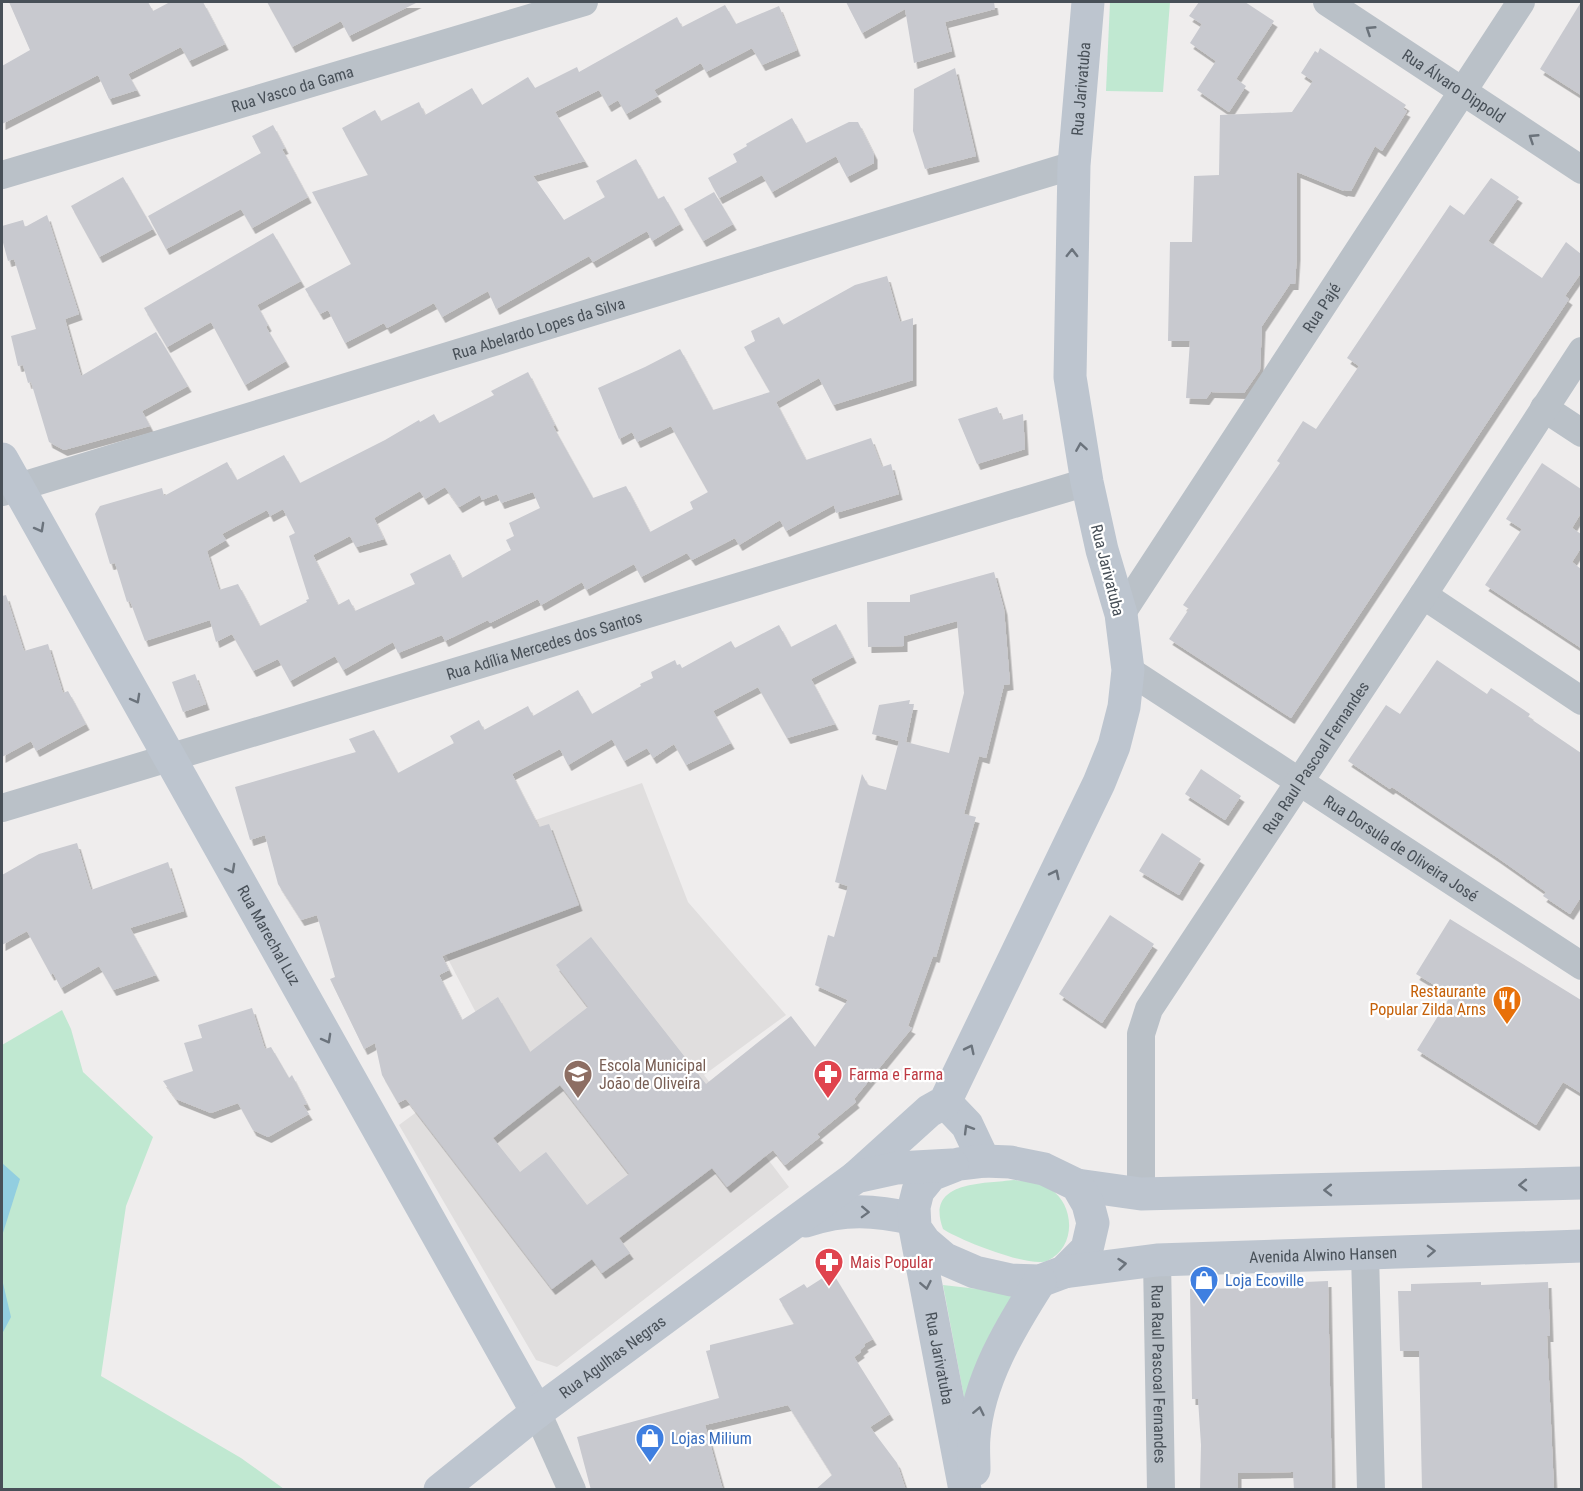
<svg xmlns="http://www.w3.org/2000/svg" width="1583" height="1491" font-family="'Roboto Condensed',sans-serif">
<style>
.education{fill:#e0dede}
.green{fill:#c0e8d1}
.water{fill:#92cee0}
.building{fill:#c8c9cf;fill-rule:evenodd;filter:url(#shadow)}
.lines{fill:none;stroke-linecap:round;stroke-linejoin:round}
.street{stroke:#bac1c8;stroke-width:28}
.secondary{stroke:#bdc5cf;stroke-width:33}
.oneway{stroke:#6a727a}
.oneway2{stroke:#6b737c}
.labels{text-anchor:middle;stroke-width:4.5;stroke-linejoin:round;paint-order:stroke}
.street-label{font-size:16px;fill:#485058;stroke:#fff}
.food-label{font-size:16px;fill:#c56008;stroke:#fff;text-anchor:end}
.education-label{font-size:16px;fill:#785e54;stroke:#fff;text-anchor:start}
.health-label{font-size:16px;fill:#be3a42;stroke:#fff;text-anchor:start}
.shop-label{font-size:16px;fill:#366cbe;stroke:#fff;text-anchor:start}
</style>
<defs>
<filter id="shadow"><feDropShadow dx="3.5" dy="6" stdDeviation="0" flood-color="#0004"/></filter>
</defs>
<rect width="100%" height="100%" fill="#efeded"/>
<!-- education -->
<polygon class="education" points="642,783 688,902 786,1015 704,1075 789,1187 557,1367 536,1360 399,1125 497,1053 400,867"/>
<!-- green -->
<g class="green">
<polygon points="1110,2 1170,2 1163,92 1106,91"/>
<polygon points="62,1010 71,1029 83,1072 153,1137 126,1206 101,1376 241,1458 284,1489 2,1489 2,1045"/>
<path d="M1014,1180c13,1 24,2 36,9 25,15 27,59 -3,72 -17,7 -88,-21 -104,-32 -18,-48 39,-45 71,-49z"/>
<polygon points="943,1285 1013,1293 967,1413"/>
</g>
<!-- water -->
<g class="water">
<polygon points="2,1163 20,1179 2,1236"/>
<polygon points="2,1279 11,1317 2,1334"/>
</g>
<!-- building -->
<g class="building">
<polygon points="9,2 148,2 153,11 170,2 203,2 225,44 189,61 181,47 128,74 137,90 109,99 98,75 2,124 2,66 30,50"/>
<polygon points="267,2 418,2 349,36 341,21 292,47"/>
<polygon points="846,2 994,2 995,9 945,22 952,51 914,63 905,9 862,33"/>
<polygon points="1199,2 1245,2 1274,21 1236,79 1246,86 1229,112 1197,90 1216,61 1190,43 1202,24 1189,16"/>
<polygon points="1581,2 1581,95 1540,69"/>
<polygon points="725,5 736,24 779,6 797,50 762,65 752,48 706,72 701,63 654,90 658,96 626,114 618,100 608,106 599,90 555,112 585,161 533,176 564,220 605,197 596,181 636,159 658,199 664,196 680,224 652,241 647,231 593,262 589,256 496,309 488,291 442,317 434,303 387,328 384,323 345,343 328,310 320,314 305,289 351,264 312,192 368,175 342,128 375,110 381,121 419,102 425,115 472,88 482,105 528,77 535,88 577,67 579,72 677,17 682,27"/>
<polygon points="1320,48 1406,105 1403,109 1407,111 1382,151 1375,146 1351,191 1344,190 1344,191 1297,172 1297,254 1295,284 1290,284 1262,326 1260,370 1244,393 1211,392 1206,399 1186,398 1190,341 1168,341 1170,242 1192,242 1194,176 1219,175 1220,115 1292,112 1313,81 1301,73 1315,51 1318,53"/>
<polygon points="955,68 976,156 925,169 913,131 914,89"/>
<polygon points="792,118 806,143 849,122 858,122 874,154 874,163 847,177 836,156 772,192 762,175 719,198 708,178 737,162 733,154 747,146 746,144"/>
<polygon points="273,125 285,148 282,149 308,197 252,228 241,209 166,249 148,216 261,153 252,136"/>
<polygon points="123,177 153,229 99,257 71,206"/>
<polygon points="1491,178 1519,197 1488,241 1542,278 1566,242 1581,254 1581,273 1565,296 1569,299 1291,718 1169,639 1189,609 1183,605 1280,463 1277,461 1303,421 1316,429 1359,366 1347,358 1450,205 1464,215"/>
<polygon points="714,192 733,224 703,241 684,209"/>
<polygon points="47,215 79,314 65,319 81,376 156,332 188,386 142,411 150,426 64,450 49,442 31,382 28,383 23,365 18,366 11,336 36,329 14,259 8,261 2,239 2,226 23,220 25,227"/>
<polygon points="273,233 301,281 257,305 268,325 266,327 286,361 245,385 211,322 167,347 144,308"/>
<path d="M887,276l13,46 13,-4v62l-80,25 -14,-27 -43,24 30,58 65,-22 11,29 9,-3 8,30 -63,19 -2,-8 -48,26 -6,-11 -41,25 -4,-7 -43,22 -5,-7 -46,24 -7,-13 -48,26 -4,-8 -41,23 -3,-6 -48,24 -2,-3 -43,21 -3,-6 -44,18 -5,-11 -50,28 -8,-14 -45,25 -12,-22 -25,12 -21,-37 -16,8 -6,-22 -65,21 -15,-40 -3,1 -12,-39 -5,1 -15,-50 5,-8 62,-18 2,8 63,-34 10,18 47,-25 16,28 85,-43 34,-20 1,2 14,-8 5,9 55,-28 -3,-4 37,-19 27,53 -2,1 40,72 33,-12 24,46 43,-23 -3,-7 18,-10 -37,-66 -34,16 -5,-10 -13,7 -21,-51 47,-21 35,-18 33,61 57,-18 -26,-45 11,-6 -4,-10 28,-14 4,8 72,-40zM445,487l14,20 21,-12 2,5 15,-6 4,9 32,-11 7,16 -31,15 5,13 -8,4 5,10 -49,28 -12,-24 -40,20 5,10 -60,27 -6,-12 -11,6 -25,-50 37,-19 6,11 28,-8 -10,-21 46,-27 5,8zM283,509l12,24 -6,3 20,63 -3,1 1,2 -47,24 -22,-42 -19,6 -12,-39 19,-11 -4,-6 45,-24 3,6z"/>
<polygon points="997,407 1002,420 1023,414 1025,449 977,464 958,419"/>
<polygon points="1542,463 1581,489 1581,513 1572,528 1581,534 1581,548 1572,562 1581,569 1581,648 1485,585 1522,529 1506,519"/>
<path d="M994,572l10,37 6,75 -6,1 -18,73 -7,-2 -15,58 12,3 -40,140 -3,-1 -25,70 4,2 -58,71 2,3 -39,32 3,3 -35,28 -12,-15 -46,37 -15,-19 -93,70 11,15 -28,20 -10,-14 -40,30 -146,-190 -8,4 -16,-28 -7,-32 -11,6 -34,-70 5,-2 -18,-62 -16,5 -23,-36 -13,-49 -15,5 -15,-53 121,-35 -7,-13 25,-9 24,43 56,-30 -4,-7 29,-16 5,10 44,-24 5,10 45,-26 14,24 49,-28 -1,-2 13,-6 -2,-6 24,-12 2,5 3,-1 2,4 49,-27 4,7 44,-23 12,22 45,-23 17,33 -42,22 24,45 -48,14 -29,-51 -45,24 18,32 -45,22 -12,-21 -21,14 -6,-10 -23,13 -12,-22 -44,26 -8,-16 -48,25 27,53 10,-3 30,81 -137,51 7,14 -10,5 23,45 36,-23 32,55 58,-45 -32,-42 35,-28 115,147 85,-68 24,31 33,-47 -33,-15 13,-50 6,2 14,-51 -13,-4 27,-108 6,11 18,5 13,-49 -27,-7 7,-29 31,-5 -1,4h5l-8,38 43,11 15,-60 -7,-72 -53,15v10l-36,1 -1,-45h43v-7zM560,1085l69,89 -42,31 -41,-53 -26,20 -27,-34z"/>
<polygon points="6,595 24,651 48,644 63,693 68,691 86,724 36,751 31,741 2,757 2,596"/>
<polygon points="1437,660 1487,694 1491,688 1530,714 1528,717 1581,753 1581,897 1570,914 1543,896 1546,892 1498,858 1392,787 1390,789 1348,761 1386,705 1400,714"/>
<polygon points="195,674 206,704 183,712 172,682"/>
<polygon points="1201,769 1241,796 1225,820 1185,794"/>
<polygon points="1162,833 1201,859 1179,895 1139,871"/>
<polygon points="77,843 91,890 168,862 184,911 130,928 156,975 113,990 99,966 61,988 53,973 51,975 27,931 2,945 2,875 39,854"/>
<polygon points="1110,915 1154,944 1102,1023 1059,994"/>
<polygon points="1450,919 1581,1000 1581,1093 1563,1082 1536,1125 1417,1050 1451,995 1416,974"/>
<polygon points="252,1008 265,1049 271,1047 289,1078 292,1075 307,1104 303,1105 309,1114 268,1137 253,1130 238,1103 211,1113 176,1099 163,1081 193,1071 184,1043 202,1038 198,1025"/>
<polygon points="832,1272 873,1339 864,1344 865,1346 860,1350 861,1352 854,1357 890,1414 870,1427 897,1463 906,1490 815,1490 832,1475 788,1405 705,1425 723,1490 591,1490 577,1437 719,1398 706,1351 710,1350 710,1345 794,1324 779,1299 804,1284 807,1288"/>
<polygon points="1328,1281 1332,1490 1294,1490 1293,1472 1238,1473 1238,1490 1200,1490 1201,1445 1198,1399 1192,1399 1190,1289 1262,1288 1262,1284"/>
<polygon points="1481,1282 1481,1285 1548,1282 1550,1336 1547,1336 1554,1490 1422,1490 1419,1351 1400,1351 1398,1291 1411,1291 1411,1284"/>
</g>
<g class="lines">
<!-- street -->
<g class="street">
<path id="s1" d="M1327,2l255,168"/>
<path id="s2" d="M2,175l582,-173"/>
<polyline points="1544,408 1582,433"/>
<path id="s3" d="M2,492l1072,-327"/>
<polyline points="1423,595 1582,701"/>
<path id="s4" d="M1121,614l400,-612"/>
<path id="s5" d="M1128,670l454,296"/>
<path id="s6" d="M2,808l1085,-326"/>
<path id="s7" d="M1141,1194v-160l8,-25 274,-414 159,-244"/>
<polyline points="1365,1253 1371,1490"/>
<path id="s8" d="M1157,1260l4,230"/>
<polyline points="537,1412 572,1490"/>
</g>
<!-- secondary -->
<g class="secondary">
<path id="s9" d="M2,459l535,953"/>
<polyline points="945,1102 967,1125 984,1161"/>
<path id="s10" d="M856,1177l73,-66 16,-9 154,-319 15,-37 10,-39 4,-37 -7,-56 -19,-64 -15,-68 -17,-105 4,-212 14,-163"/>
<polyline points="1077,1185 1141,1194 1582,1183"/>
<path d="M806,1221c38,-13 69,-11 108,-2"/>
<path id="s11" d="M915,1228l10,14 20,17 30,13 36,8 29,1 24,-9 23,-23 6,-26 -5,-19 -11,-19 -33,-16 -34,-7 -26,-1 -25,3 -28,11 -13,16 -4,16 1,21 50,262"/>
<path id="s12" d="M1064,1272l93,-12 425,-14"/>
<path d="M974,1470c0,-11 -1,-22 0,-33 4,-56 36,-109 66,-156"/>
<path id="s13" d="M440,1490l97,-78 319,-235 41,-9 55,-3"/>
</g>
</g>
<!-- one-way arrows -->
<defs><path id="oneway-chevron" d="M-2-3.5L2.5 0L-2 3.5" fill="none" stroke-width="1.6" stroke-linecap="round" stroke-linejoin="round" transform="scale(1.5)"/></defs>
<g class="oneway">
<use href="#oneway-chevron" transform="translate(1370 30) rotate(-147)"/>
<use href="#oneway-chevron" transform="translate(1533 138) rotate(-147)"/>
</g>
<g class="oneway2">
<use href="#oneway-chevron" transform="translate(1072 253) rotate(-89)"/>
<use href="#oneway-chevron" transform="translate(1081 447) rotate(-99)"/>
<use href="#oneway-chevron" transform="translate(40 528) rotate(61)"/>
<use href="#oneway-chevron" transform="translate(136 699) rotate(61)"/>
<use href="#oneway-chevron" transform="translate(231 869) rotate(61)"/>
<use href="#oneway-chevron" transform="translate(1055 874) rotate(-64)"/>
<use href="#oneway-chevron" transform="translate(327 1039) rotate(61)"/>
<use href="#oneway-chevron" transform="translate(970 1049) rotate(-64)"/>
<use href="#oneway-chevron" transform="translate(968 1129) rotate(-121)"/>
<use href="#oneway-chevron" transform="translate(1523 1185) rotate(179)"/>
<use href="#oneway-chevron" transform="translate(1328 1190) rotate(179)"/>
<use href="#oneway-chevron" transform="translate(865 1212) rotate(2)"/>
<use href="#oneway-chevron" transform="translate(1431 1251) rotate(-2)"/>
<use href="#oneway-chevron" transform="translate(1122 1264) rotate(-6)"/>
<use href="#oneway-chevron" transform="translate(926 1285) rotate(79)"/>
<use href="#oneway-chevron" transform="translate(979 1411) rotate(-78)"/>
</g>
<!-- icons -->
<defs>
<g id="restaurant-pin" transform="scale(1.5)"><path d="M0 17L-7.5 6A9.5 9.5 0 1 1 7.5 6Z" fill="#e8710a" stroke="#fff"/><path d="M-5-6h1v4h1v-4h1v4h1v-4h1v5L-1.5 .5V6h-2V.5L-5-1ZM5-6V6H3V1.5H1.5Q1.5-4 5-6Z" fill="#fff"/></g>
<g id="school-pin" transform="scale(1.5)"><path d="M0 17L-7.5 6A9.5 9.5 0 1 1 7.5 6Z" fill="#8d6e63" stroke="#fff"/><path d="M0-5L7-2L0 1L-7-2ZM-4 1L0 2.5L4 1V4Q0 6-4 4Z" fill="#fff"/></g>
<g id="pharmacy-pin" transform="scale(1.5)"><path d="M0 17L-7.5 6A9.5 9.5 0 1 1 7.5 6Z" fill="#e0444e" stroke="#fff"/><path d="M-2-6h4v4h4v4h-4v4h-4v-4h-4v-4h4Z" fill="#fff"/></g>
<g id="shop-pin" transform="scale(1.5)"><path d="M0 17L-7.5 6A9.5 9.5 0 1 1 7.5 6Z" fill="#3f7fe0" stroke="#fff"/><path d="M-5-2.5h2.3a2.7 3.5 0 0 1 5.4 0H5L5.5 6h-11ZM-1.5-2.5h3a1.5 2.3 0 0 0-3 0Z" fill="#fff"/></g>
</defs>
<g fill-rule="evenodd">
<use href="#restaurant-pin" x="1507" y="1000"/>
<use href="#school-pin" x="578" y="1074"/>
<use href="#pharmacy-pin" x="828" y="1074"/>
<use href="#pharmacy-pin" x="829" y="1262"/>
<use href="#shop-pin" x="1204" y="1280"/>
<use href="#shop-pin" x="650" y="1438"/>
</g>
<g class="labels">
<!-- street labels -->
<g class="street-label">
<text dy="6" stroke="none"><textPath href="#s1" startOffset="152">Rua Álvaro Dippold</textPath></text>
<text dy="6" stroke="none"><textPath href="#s2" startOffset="303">Rua Vasco da Gama</textPath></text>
<text dy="6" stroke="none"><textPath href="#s10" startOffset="1176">Rua Jarivatuba</textPath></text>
<text dy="6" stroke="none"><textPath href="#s4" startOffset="366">Rua Pajé</textPath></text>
<text dy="6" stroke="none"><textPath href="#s3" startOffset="561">Rua Abelardo Lopes da Silva</textPath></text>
<text transform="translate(1108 570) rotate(76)" y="6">Rua Jarivatuba</text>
<text dy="6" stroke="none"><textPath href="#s6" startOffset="566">Rua Adília Mercedes dos Santos</textPath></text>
<text dy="6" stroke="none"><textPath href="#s7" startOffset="488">Rua Raul Pascoal Fernandes</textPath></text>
<text dy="6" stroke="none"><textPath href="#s5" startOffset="326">Rua Dorsula de Oliveira José</textPath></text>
<text dy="6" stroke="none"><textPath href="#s9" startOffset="546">Rua Marechal Luz</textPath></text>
<text dy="6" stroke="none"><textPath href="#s12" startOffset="260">Avenida Alwino Hansen</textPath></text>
<text dy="6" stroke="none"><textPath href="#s13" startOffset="218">Rua Agulhas Negras</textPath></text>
<text dy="6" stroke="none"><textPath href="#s11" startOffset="612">Rua Jarivatuba</textPath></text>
<text dy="6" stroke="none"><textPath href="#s8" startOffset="114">Rua Raul Pascoal Fernandes</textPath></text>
</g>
<!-- food labels -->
<g class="food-label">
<text x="1486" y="997">Restaurante<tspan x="1486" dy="18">Popular Zilda Arns</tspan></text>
</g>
<!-- education labels -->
<g class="education-label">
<text x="599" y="1071">Escola Municipal<tspan x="599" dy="18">João de Oliveira</tspan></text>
</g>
<!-- health labels -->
<g class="health-label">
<text x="849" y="1080">Farma e Farma</text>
<text x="850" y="1268">Mais Popular</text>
</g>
<!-- shop labels -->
<g class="shop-label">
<text x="1225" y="1286">Loja Ecoville</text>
<text x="671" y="1444">Lojas Milium</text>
</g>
</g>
<!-- border -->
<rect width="1583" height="1491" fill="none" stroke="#485058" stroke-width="6"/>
</svg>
